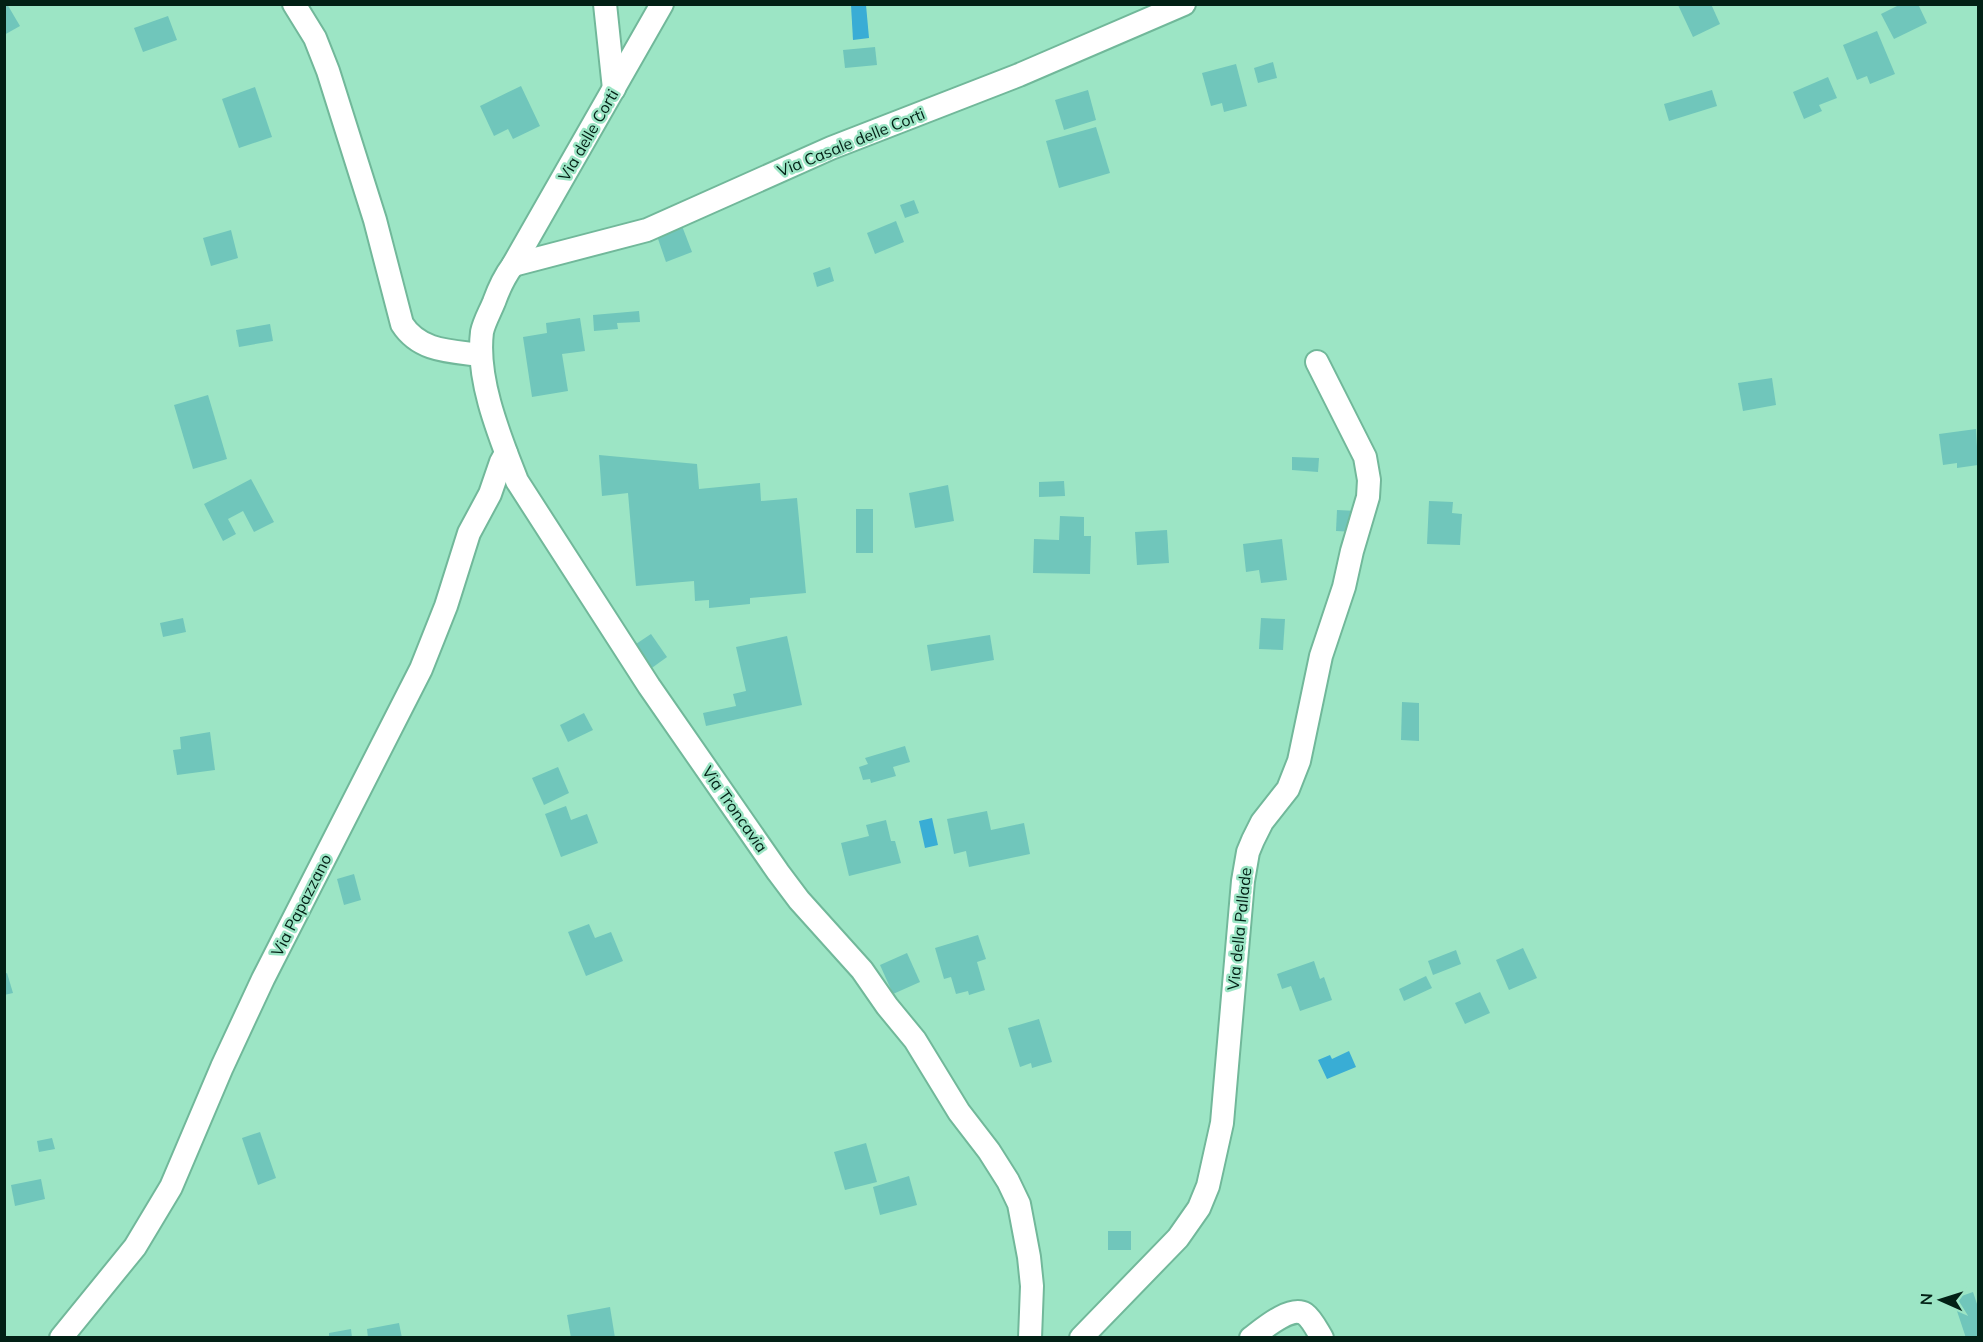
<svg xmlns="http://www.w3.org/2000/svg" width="1983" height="1342" font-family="Mulish,sans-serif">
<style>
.water{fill:#39add5}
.building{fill:#70c6bb}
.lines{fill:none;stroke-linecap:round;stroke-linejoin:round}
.minor-casing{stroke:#71b89a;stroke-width:26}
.minor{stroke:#fff;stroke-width:22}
.labels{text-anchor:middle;stroke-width:5;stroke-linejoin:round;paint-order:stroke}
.street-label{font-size:16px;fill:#022015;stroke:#9ce5c5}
</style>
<rect width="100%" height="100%" fill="#9ce5c5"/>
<!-- water -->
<g class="water">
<polygon points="851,5 866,5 869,38 853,40"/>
<polygon points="932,818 938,845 925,848 919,821"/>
<polygon points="1349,1051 1356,1067 1327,1079 1318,1060 1330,1055 1332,1059"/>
</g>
<!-- building -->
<g class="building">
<polygon points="4,4 7,4 20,26 4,35"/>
<polygon points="1711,4 1720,24 1693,37 1678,5"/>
<polygon points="1901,4 1918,4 1927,23 1894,39 1881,14"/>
<polygon points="168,16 177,40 143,52 134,28"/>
<polygon points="1877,31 1895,74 1870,84 1867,76 1857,80 1843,45"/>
<polygon points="875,47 877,65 845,68 843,50"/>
<polygon points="1273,62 1277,78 1258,83 1254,68"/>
<polygon points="1236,64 1247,106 1224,112 1222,103 1211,106 1202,73"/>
<polygon points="1828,77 1837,98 1819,105 1822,111 1804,119 1793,92"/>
<polygon points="521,86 540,126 513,139 508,129 494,136 480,106"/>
<polygon points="255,87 272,137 239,148 222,99"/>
<polygon points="1088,90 1096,120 1064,130 1055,100"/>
<polygon points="1712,90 1717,106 1669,121 1664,104"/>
<polygon points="1096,127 1110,173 1059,188 1046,141"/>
<polygon points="914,200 919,213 905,218 900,205"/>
<polygon points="896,221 904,242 875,254 867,233"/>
<polygon points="682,226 692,252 666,262 657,236"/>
<polygon points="231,230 238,258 211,266 203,238"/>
<polygon points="830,267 834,281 817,287 813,273"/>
<polygon points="639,311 640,322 617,323 618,329 594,331 593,315"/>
<polygon points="580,318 585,351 562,354 568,391 532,397 523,337 547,333 546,323"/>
<polygon points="270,324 273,341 239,347 236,330"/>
<polygon points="1772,378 1776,405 1743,411 1738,383"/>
<polygon points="208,395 227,459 193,469 174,405"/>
<polygon points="1976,429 1978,465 1957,468 1957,463 1943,465 1939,434"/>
<polygon points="599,455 697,464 699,489 760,483 761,501 797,498 806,593 750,598 750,604 709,608 709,600 695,601 694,581 636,586 628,493 602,496"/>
<polygon points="1292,457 1319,458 1318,472 1292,470"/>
<polygon points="251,479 274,522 254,532 243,511 228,519 236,534 223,541 204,504"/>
<polygon points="1064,481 1065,496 1039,497 1039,482"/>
<polygon points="948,485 954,521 915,528 909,493"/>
<polygon points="1429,501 1453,502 1452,513 1462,514 1460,545 1427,544"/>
<rect x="856" y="509" width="17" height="44"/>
<polygon points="1337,510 1357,511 1356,532 1336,531"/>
<polygon points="1060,516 1084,517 1084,536 1091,536 1090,574 1033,573 1034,539 1059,540"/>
<polygon points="1167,530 1169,563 1137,565 1135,532"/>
<polygon points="1282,539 1287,580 1261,583 1259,570 1246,572 1243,544"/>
<polygon points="183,618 186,632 163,637 160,623"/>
<polygon points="1261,618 1285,619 1283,650 1259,649"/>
<polygon points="651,634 667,657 649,670 633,646"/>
<polygon points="990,635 994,660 931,671 927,645"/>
<polygon points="787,636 802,705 706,726 703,713 736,706 733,694 746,691 736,647"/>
<polygon points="1402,702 1419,703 1419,741 1401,740"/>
<polygon points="584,713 593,730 568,742 560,725"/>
<polygon points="210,732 215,770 177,775 173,750 181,749 180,737"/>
<polygon points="905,746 910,762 893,767 896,776 871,783 870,779 863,780 859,767 868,764 865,758"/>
<polygon points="558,767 569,793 544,805 532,778"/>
<polygon points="566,806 571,820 587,814 598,843 561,857 545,814"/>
<polygon points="987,811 991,830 1024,823 1030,854 969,867 966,851 954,854 947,819"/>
<polygon points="886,820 891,841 895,841 901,863 849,876 841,843 869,836 866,825"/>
<polygon points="354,874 361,900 344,905 337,879"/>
<polygon points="589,924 595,938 611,932 623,961 586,976 568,932"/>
<polygon points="978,935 986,959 977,962 985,990 969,995 968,991 956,994 951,977 944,979 935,948"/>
<polygon points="1523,948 1537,978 1509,990 1496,960"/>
<polygon points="1456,950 1461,964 1433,975 1428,961"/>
<polygon points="907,953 920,982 893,994 880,965"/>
<polygon points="1314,961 1320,979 1324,977 1332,1000 1300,1011 1291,986 1282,989 1277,974"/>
<polygon points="7,973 13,993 4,995 4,974"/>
<polygon points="1426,976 1432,988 1404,1001 1399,989"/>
<polygon points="1480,992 1490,1013 1465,1024 1455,1003"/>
<polygon points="1039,1019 1052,1062 1032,1068 1031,1063 1020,1067 1008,1028"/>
<polygon points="260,1132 276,1178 258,1185 242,1138"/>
<polygon points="52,1138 55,1149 39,1152 37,1141"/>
<polygon points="866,1143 877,1182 845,1190 834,1152"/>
<polygon points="909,1176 917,1205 880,1215 873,1187"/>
<polygon points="41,1179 45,1199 15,1206 11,1185"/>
<rect x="1108" y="1231" width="23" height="19"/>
<polygon points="1973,1292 1978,1307 1978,1338 1966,1338 1953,1299"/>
<polygon points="610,1307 615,1338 571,1338 567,1315"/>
<polygon points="399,1323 402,1338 368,1338 367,1329"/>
<polygon points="351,1329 352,1338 329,1338 329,1333"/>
</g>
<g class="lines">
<!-- minor casing -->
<g class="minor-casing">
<g id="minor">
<path d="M294,4l21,34 13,33 47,149 27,104c18,28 49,27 79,31"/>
<polyline points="605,4 614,89"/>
<path d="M662,4l-149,261c-9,12 -14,23 -19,37 -4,10 -10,20 -12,30 -6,48 18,105 35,149l132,205 129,186 21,28 63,70 25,36 28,34 44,72 30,39 19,30 11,23 10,53 3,29 -2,52"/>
<polyline points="513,265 647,230 831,148 1019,75 1184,4"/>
<polyline points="61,1338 135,1247 171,1187 222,1067 263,979 421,669 446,606 469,533 490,494 501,462 506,453"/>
<polyline points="1081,1338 1178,1238 1199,1208 1208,1186 1222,1123 1243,881 1248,852 1253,840 1262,822 1288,789 1299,761 1321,656 1344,587 1352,551 1368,497 1369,480 1365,457 1317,362"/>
<path d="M1251,1338c12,-9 40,-33 54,-24 7,5 12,16 17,24"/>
</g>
</g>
<!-- minor -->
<use href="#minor" class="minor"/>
</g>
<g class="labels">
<!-- street labels -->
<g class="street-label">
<text transform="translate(588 135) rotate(-60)" y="6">Via delle Corti</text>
<text transform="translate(851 142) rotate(-22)" y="6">Via Casale delle Corti</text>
<text transform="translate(735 809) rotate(55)" y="6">Via Troncavia</text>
<text transform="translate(301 905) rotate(-63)" y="6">Via Papazzano</text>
<text transform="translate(1239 929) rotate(-84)" y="6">Via della Pallade</text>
</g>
</g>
<!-- border -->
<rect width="1983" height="1342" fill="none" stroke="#022015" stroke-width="12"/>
<!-- north arrow -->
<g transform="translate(1941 1300) rotate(273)" stroke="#9ce5c5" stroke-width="4.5" paint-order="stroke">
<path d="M0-4.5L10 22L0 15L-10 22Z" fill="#022015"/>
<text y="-9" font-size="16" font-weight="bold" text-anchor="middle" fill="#022015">N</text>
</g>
</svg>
